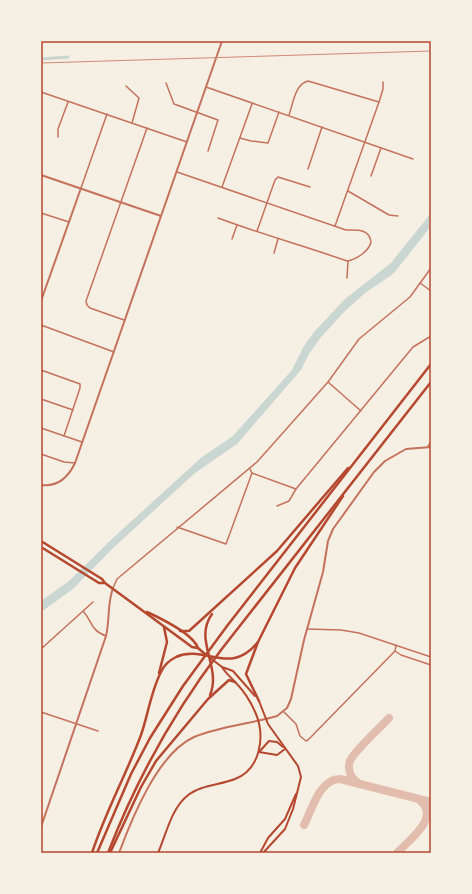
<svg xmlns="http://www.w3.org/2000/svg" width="472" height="894" font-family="Manrope,sans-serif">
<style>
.water{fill:#c9d6d2}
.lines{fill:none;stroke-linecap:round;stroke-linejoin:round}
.canal{stroke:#c9d6d2;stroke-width:3}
.taxiway{stroke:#e2bdae;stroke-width:8}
.minor{stroke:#c5725c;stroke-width:1.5}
.tertiary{stroke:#c5725c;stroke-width:2}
.secondary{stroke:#b5482f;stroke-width:2}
.primary{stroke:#b5482f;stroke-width:2.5}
.motorway{stroke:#b5482f;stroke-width:2.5}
.rail{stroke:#cf8b77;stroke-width:1}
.neatline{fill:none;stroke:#b5482f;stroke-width:1.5}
</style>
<rect width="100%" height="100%" fill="#f6efe4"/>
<!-- water -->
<polygon class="water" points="431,213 431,226 406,258 393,274 365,293 345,311 321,337 309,354 301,370 237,444 195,473 112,549 73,589 41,612 41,601 69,581 113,538 202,457 233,436 292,370 304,346 314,332 345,299 391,263"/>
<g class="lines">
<!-- canal -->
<polyline class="canal" points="41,59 68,57"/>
<!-- taxiway -->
<g class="taxiway">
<path d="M358,783c-7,-5 -11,-13 -8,-22 4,-10 30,-33 39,-43"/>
<path d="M304,825c8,-15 15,-46 36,-46l91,23"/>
<path d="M397,853c12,-13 46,-37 21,-54"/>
</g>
<!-- minor -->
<g class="minor">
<polyline points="166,83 174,104 218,120 208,151"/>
<polyline points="126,86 139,98 132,123"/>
<polyline points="206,87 413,159"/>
<polyline points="41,92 187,142"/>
<path d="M289,115c4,-11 6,-31 19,-34l71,21"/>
<polyline points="58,137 58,129 68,102"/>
<polyline points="240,138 251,141 268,143 279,112"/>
<polyline points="308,169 322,127"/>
<path d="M177,172l169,58c10,0 23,-2 25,12 -2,9 -15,18 -24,19 -43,-15 -86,-27 -129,-43"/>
<polyline points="371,176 381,148"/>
<polyline points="222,187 252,104"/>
<polyline points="81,188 107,114"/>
<polyline points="348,191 389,215 398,216"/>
<polyline points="41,213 69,222"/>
<polyline points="335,226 379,102 383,89 383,82"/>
<polyline points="257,231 275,180 278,177 310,187"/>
<polyline points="232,239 237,225"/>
<polyline points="274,253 278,239"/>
<polyline points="347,278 348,261"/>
<polyline points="420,283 431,291"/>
<polyline points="124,320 90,308 87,305 86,301 147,128"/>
<polyline points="41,325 114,352"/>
<polyline points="41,370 80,384 80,388 64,436"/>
<polyline points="328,382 361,411"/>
<polyline points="41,399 73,410"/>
<polyline points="41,428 82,442"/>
<polyline points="428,446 431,442"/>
<polyline points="41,454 64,462 75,463"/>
<polyline points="250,469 252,473 296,489"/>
<polyline points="277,506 289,501 296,489 413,347 431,336"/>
<polyline points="177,527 226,544 252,473"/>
<polyline points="113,588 117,579 257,462 328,382 359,339 410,297 431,268"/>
<path d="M83,611c10,11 7,19 23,25"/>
<polyline points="307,629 341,630 359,633 431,657"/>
<polyline points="41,649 93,602"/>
<polyline points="395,651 401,655 431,665"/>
<polyline points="41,712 98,731"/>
<polyline points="284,712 296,724 300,736 306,741 308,740 395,651 396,645"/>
</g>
<!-- tertiary -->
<g class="tertiary">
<polyline points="41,175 161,216"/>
<polyline points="41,301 81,188"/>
<path d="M41,485c17,2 27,-7 34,-22l147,-422"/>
<path d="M41,827l65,-191c4,-16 1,-32 7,-48"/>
<path d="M119,853c13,-35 39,-100 75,-116 27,-11 56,-13 83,-21l10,-8 4,-9 13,-59 19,-68 5,-31 5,-12 41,-57 11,-11 21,-12 25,-2"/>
</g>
<!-- secondary -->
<g class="secondary">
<polyline points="209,657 222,667 233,671 255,696"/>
<polyline points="259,701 268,724 298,766 301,777 293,809 285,829 263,853"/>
<polyline points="260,751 269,741 277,742 283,747"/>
<polyline points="259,752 277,755 285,749"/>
<path d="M158,853c8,-18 13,-44 29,-57 13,-11 33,-11 48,-17 26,-10 30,-43 21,-65 -5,-12 -11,-22 -20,-31 -5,-6 -10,-9 -14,-16"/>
<polyline points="260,853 268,838 285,819 296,794"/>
</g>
<!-- primary -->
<g class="primary">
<polyline points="41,541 102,579 105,583 192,647 198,648 206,655"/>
<polyline points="41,547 99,583 104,583"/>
<path d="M147,612c13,6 46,22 51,36"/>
</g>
<!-- motorway -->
<g class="motorway">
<polyline points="180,631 189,631 277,551 348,468"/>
<polyline points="159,673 167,642 164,627"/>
<path d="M210,695c12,-28 -17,-55 2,-81"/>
<polyline points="259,701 246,674 258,642 295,568 343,496"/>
<path d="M92,853c13,-40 34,-78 49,-118 7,-20 10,-44 20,-63 3,-7 9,-12 15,-15 29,-13 54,20 82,-15"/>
<polyline points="97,853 131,774 150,738 183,686 227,626 431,364"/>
<path d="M108,853c28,-73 66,-141 113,-203l210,-268"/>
<polyline points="110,853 141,787 156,761 208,699 229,680 235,682"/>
</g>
<!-- rail -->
<polyline class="rail" points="41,63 431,51"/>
</g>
<!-- border -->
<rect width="472" height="894" fill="none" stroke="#f6efe4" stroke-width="84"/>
<rect x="42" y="42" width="388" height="810" class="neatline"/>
</svg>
